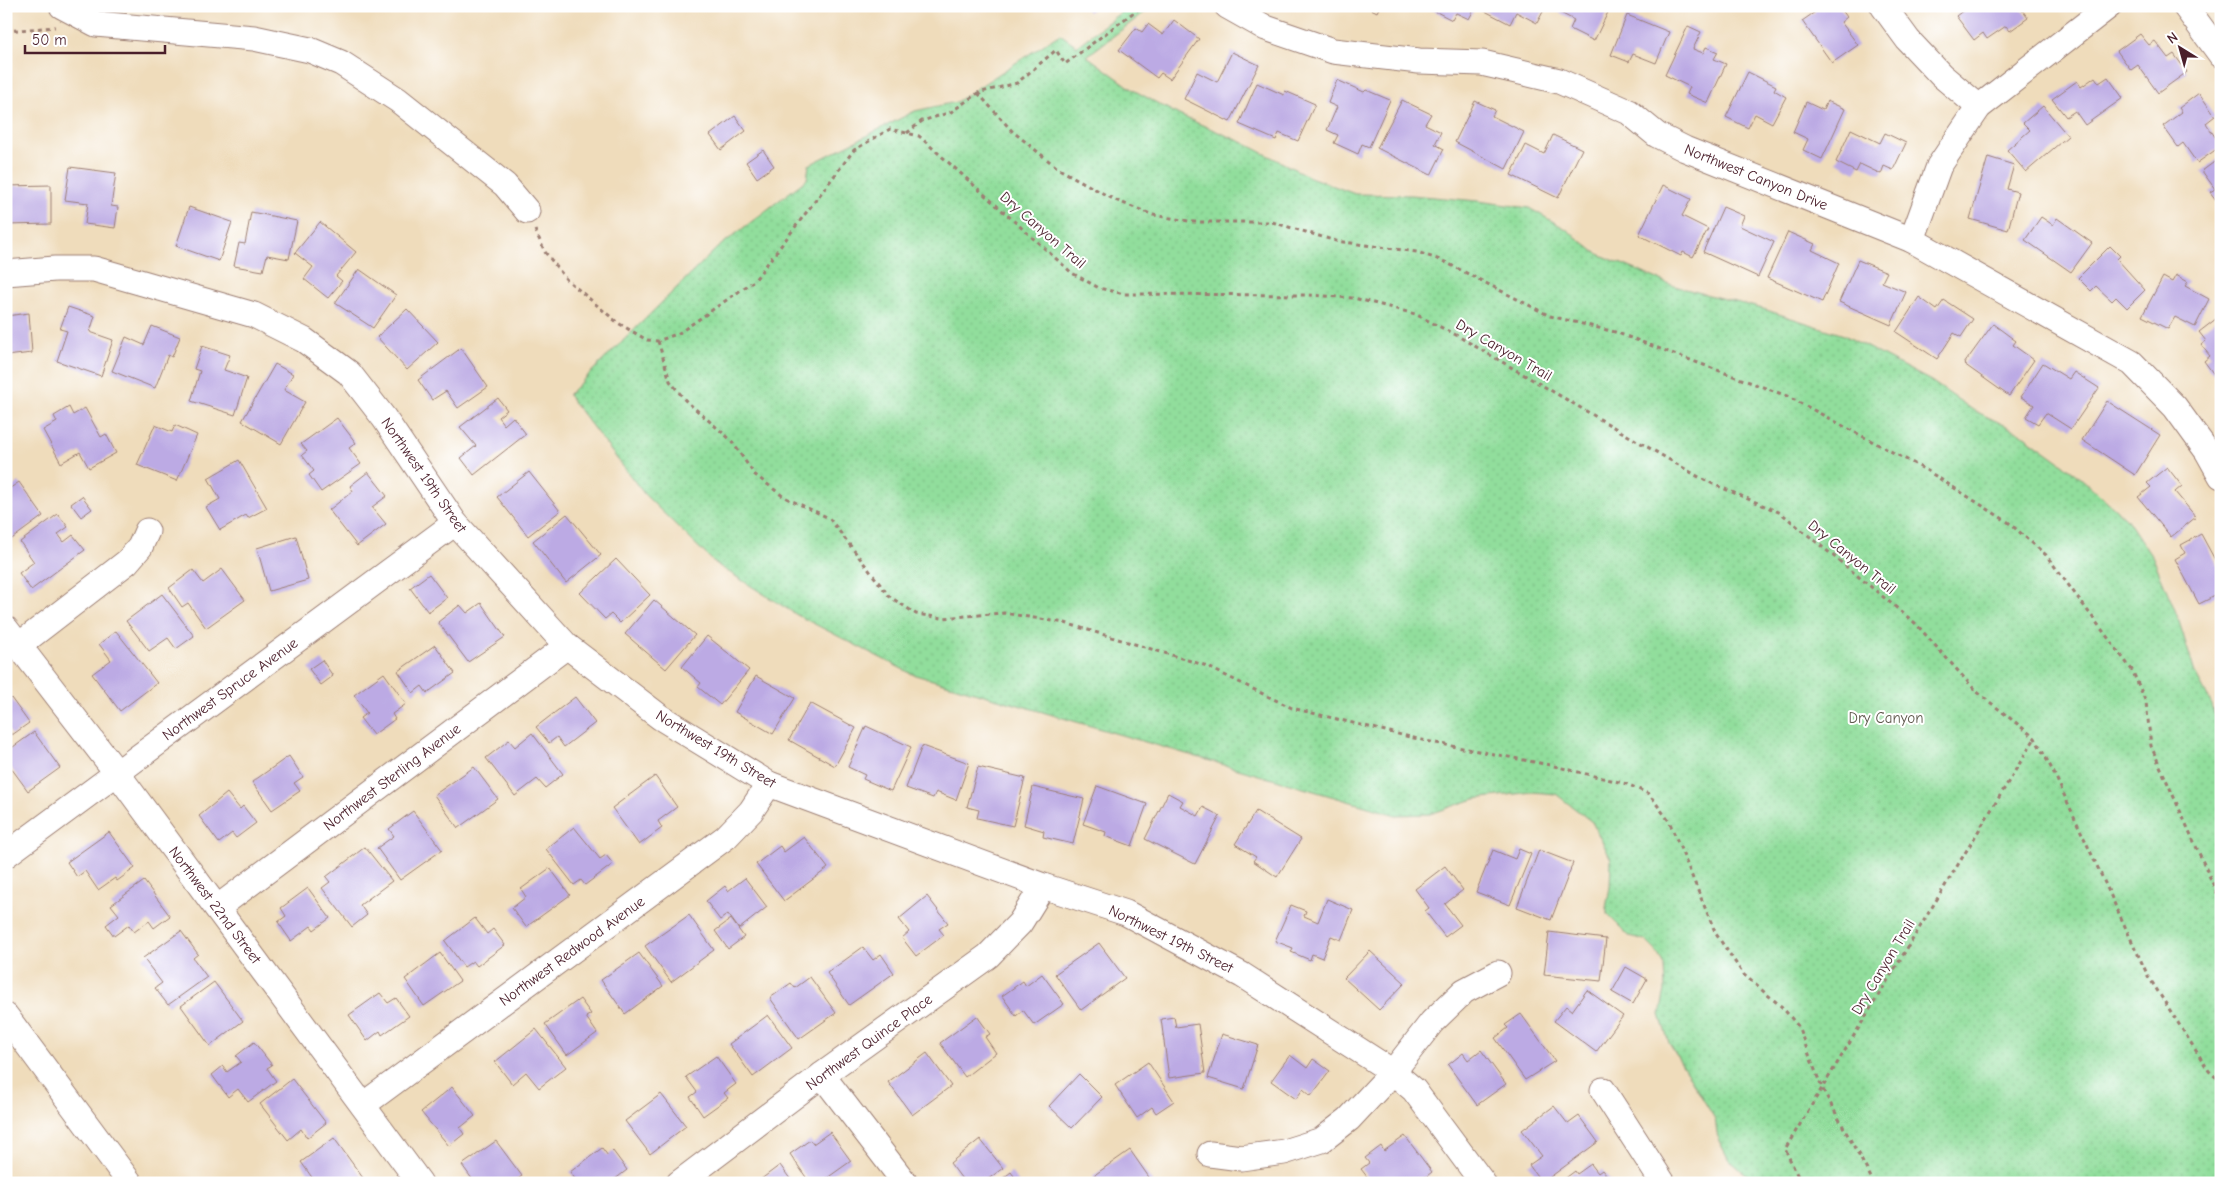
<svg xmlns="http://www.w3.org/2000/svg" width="2227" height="1189" font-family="'Comic Neue',sans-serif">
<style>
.park{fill:url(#park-dots);stroke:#6e7e64}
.building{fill:#bcaae4}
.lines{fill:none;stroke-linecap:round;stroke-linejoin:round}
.minor-casing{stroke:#9c7e73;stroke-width:27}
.path{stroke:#9c7e73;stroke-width:3;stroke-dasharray:4 4;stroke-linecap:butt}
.minor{stroke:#fff;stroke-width:25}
.labels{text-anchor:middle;stroke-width:4;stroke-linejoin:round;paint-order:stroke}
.street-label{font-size:15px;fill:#4a1f2b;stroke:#fff}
.park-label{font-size:15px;fill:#5f584d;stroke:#fff}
</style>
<defs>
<pattern id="park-dots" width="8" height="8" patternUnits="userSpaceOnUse" patternTransform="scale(1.25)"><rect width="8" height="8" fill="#91de9c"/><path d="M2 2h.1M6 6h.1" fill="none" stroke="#7fbe87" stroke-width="1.8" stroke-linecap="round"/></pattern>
</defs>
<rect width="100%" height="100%" fill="#fff"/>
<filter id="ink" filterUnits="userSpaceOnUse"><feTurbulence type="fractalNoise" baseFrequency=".02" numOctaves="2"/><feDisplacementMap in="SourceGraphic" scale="10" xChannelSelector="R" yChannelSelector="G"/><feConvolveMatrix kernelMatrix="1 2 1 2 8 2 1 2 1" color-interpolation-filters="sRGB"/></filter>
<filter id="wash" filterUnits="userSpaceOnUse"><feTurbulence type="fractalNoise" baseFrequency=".0096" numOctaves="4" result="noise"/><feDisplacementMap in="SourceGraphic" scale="20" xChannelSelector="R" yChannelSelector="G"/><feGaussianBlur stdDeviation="1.12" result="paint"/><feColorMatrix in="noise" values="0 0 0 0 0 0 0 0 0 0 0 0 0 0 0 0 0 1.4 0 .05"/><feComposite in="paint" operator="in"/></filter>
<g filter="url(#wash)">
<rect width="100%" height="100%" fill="#efdcbb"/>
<!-- park -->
<polygon class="park" points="1129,6 1153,6 1087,56 1135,91 1179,115 1244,143 1310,177 1355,194 1411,195 1478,201 1529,208 1566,229 1596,253 1674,286 1763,309 1844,335 1931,381 1973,410 2019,432 2074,472 2126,518 2154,560 2177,615 2195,673 2212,705 2221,738 2221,1183 1757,1183 1729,1160 1718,1139 1715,1119 1669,1043 1660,1015 1665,990 1664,965 1656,951 1645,940 1629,936 1608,915 1606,908 1610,887 1611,859 1592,822 1556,794 1532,792 1474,799 1430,814 1396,815 912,674 797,615 716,564 645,495 568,395 716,249 807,179 809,165 915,111 956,102 1060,34 1077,46"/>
<g id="blocks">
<!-- building -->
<g class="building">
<polygon points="1084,6 1096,6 1088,12"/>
<polygon points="1365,6 1380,6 1377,12"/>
<polygon points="1425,6 1476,6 1469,19 1456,13 1452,20"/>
<polygon points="1485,6 1546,6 1537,23 1516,12 1510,24 1483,10"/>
<polygon points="1552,6 1611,6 1594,41 1570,29 1574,20 1551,8"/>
<polygon points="1813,6 1839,6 1847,17 1841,22 1858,45 1832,63 1802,21 1815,12"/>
<polygon points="1969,6 1975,6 1978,10 1983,6 2019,6 2028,18 2010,31 2006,26 1987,39 1983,33 1974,40 1956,16"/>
<polygon points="1627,15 1669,32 1656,63 1633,54 1629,62 1611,55"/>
<polygon points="1174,20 1199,39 1170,79 1161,73 1157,78 1119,50 1136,28 1142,32 1148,24 1163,35"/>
<polygon points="1688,26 1701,32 1693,49 1703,53 1706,47 1718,52 1714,59 1726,64 1708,103 1687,94 1690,87 1665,75"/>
<polygon points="2140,34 2149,45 2155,41 2168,58 2174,54 2187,72 2158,93 2138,65 2131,70 2117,51"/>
<polygon points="1232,52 1259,65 1230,122 1184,99 1197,72 1217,82"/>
<polygon points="1748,72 1776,86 1774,90 1786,97 1772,123 1755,114 1748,128 1726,117"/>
<polygon points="2095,77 2099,83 2108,77 2123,98 2085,125 2075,111 2066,117 2052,99 2077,81 2081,87"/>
<polygon points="1337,80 1364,92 1366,90 1390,100 1369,147 1362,144 1358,154 1334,143 1338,135 1327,130 1337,107 1328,103"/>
<polygon points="1257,83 1284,95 1285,91 1315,104 1298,141 1279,133 1276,140 1239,124"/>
<polygon points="2199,93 2215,116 2206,123 2221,146 2197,163 2183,143 2178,147 2163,126 2182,112 2179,108"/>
<polygon points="1402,100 1431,114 1425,124 1441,132 1435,144 1444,149 1431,175 1377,148"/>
<polygon points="1475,101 1495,110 1492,116 1524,132 1506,169 1455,142"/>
<polygon points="1827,101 1845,109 1822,159 1803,150 1808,139 1793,132 1806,102 1823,110"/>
<polygon points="2043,106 2068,136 2026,172 2007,150 2030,130 2023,123"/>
<polygon points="735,116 746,131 721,150 710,135"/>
<polygon points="1851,129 1880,143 1885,133 1906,143 1893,170 1884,166 1881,174 1860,164 1856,172 1836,162"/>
<polygon points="1553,135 1582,149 1558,198 1511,175 1526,145 1544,154"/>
<polygon points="763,150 774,166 757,178 746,162"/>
<polygon points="1988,157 2014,165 2007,189 2018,192 2008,230 1970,219"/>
<polygon points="2221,157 2221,202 2219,204 2210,192 2215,189 2202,171"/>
<polygon points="70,167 116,173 111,206 118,207 115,228 85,224 88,203 65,200"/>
<polygon points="51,185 51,224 6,225 6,186"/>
<polygon points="1663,185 1691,199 1682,216 1708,229 1693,257 1683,252 1681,256 1639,235"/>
<polygon points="189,207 232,222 219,261 176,246"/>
<polygon points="1723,207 1744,216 1740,226 1774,242 1758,277 1703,252"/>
<polygon points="251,212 297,221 289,259 267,255 263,271 234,266 239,243 245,244"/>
<polygon points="2041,217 2053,225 2057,218 2092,243 2071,272 2025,240"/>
<polygon points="320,222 356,252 336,276 342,281 328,298 304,279 313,267 295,253"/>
<polygon points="1788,232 1815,244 1812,250 1839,263 1822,302 1767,278"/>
<polygon points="2110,246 2120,256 2117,259 2145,290 2127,308 2116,297 2112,301 2096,286 2091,291 2078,278"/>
<polygon points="1858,260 1887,272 1882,282 1906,292 1891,325 1839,302"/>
<polygon points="359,269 396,295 373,328 335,303"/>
<polygon points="2176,275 2188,282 2185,286 2209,299 2195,327 2175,317 2168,329 2142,316 2163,277 2172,282"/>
<polygon points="1919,297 1937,310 1944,300 1973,319 1961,337 1954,333 1937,359 1896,332"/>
<polygon points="68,307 95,316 90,332 113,340 101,376 57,361 67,331 60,329"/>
<polygon points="407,309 438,342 407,370 377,337"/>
<polygon points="29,313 32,353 6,356 6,316"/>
<polygon points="2221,315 2221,384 2204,361 2210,356 2201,345 2206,341 2199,332"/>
<polygon points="1993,324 2016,341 2013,345 2034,360 2009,396 1964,364"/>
<polygon points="152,326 180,337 172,357 168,355 155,388 112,371 126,337 144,345"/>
<polygon points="202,346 230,355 224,370 247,378 235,415 191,401 200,371 194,369"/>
<polygon points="461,348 488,387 458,408 446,391 432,400 418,380"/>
<polygon points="2043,363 2069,379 2074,372 2099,388 2071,429 2046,413 2038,424 2026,417 2034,405 2021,397"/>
<polygon points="275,364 293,374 284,390 305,402 281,444 242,421"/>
<polygon points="498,398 507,410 498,417 504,425 513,417 526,434 474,475 461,458 476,446 460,427"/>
<polygon points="2107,401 2160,435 2135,475 2082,440"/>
<polygon points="69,407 73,415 85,408 101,437 106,434 116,453 89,468 80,452 61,463 43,430 57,422 54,416"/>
<polygon points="337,418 356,443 349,448 361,464 321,492 309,475 314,471 302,455 307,451 301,444"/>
<polygon points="155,425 172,432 175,425 197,435 177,481 137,465"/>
<polygon points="239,460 267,508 248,518 246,515 220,530 206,507 220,499 208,478"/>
<polygon points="2167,467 2182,486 2175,492 2196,517 2171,537 2138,497 2151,487 2147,483"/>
<polygon points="368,472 387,496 372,507 386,524 357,546 329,510 353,491 350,486"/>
<polygon points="529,472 560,511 528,536 497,497"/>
<polygon points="19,482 43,516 9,541 6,538 6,491"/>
<polygon points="82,496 92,509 81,517 71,504"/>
<polygon points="58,514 68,527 58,534 64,542 73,535 85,550 31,590 19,573 34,562 20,542"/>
<polygon points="567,514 601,555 566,583 533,541"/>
<polygon points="2201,534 2221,571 2221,593 2199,604 2175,559 2185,553 2181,545"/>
<polygon points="296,536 308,580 269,591 257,548"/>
<polygon points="616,559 650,595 620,623 611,614 605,619 580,593"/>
<polygon points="222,569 245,600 206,628 188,603 182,607 169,588 193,570 203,583"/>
<polygon points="429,574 447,598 428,612 410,588"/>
<polygon points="162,594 194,636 176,649 168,638 149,651 126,621"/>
<polygon points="654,600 695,635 666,669 625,634"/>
<polygon points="481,603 505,637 468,662 438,622 460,605 467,613"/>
<polygon points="116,631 157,683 120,711 92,674 111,660 99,644"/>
<polygon points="707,636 749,670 720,705 698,687 701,683 682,667"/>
<polygon points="435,645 455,673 427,693 422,686 413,693 398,671"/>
<polygon points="322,660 333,676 321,685 309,669"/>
<polygon points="384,673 406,704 392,714 395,719 373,735 360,718 367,713 354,695"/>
<polygon points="756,676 795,698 773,734 735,712"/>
<polygon points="575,697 595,723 564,747 557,737 549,743 536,727"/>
<polygon points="11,698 29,723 12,735 6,727 6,701"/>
<polygon points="810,703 856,728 835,766 789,740"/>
<polygon points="866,726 911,747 891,791 863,779 865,775 848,767"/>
<polygon points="34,732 60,768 28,791 6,761 6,752"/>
<polygon points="532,733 563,774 545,788 537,779 515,796 486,758 509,740 515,747"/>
<polygon points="922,746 969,763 956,800 936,792 933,798 906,788"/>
<polygon points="289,756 303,777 294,783 300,791 272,810 252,782"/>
<polygon points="474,767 498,799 458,828 434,795"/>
<polygon points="978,767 1025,778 1013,826 977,818 979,810 967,807"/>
<polygon points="655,776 677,807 658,821 662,828 639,845 612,808"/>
<polygon points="1097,786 1147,804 1132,846 1105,836 1106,832 1083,824"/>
<polygon points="1033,787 1084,799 1073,844 1043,837 1044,831 1024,825"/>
<polygon points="227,793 240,809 243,806 256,823 236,838 232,833 219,843 199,816"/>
<polygon points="1168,793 1183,801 1180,806 1198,816 1203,807 1220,816 1195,864 1145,839"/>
<polygon points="413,811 442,850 400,880 377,848 394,836 389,829"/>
<polygon points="1256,811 1301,839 1277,877 1253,861 1256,857 1235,844"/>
<polygon points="574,827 600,859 606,855 613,864 585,885 581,880 574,885 546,849"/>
<polygon points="109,832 135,868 117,881 115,878 98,890 85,871 77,877 67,862"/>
<polygon points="804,837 828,868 784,901 756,864 780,846 784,852"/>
<polygon points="365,847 392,881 360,905 367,915 352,927 322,888 330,882 326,877"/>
<polygon points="1519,849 1531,854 1510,905 1476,892 1493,850 1515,859"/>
<polygon points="1539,850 1573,863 1551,920 1517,907"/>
<polygon points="1445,866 1463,890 1445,904 1461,925 1445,937 1425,911 1429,908 1415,889"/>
<polygon points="550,868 570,895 526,927 512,908 526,897 521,889"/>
<polygon points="745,878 767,907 739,929 728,914 720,920 706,901 725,886 728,891"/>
<polygon points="144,881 170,916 154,928 149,921 134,932 129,925 114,936 106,925 119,915 111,905"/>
<polygon points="308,888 330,918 314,930 311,926 291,941 278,922 286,916 281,908"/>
<polygon points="927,896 948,923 939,929 944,935 916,956 902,938 909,932 899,919"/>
<polygon points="1327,899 1353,910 1341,940 1331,936 1322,958 1312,954 1310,960 1291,952 1293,948 1275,941 1291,905 1306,911 1304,916 1318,922"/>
<polygon points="689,915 714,950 671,982 645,946"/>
<polygon points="475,918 487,934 493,929 505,945 477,966 473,961 464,967 445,941"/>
<polygon points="731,919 744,937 728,949 715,931"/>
<polygon points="181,931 198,954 193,958 207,977 168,1005 155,988 162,983 143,958"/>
<polygon points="1549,932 1606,939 1601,981 1544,975"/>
<polygon points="1099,943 1125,978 1081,1010 1055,974"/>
<polygon points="863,947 873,960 881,954 894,973 849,1005 827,973"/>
<polygon points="1370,951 1405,983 1379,1010 1344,978"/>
<polygon points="440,953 460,981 424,1006 405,979"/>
<polygon points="639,953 663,986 625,1014 601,980"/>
<polygon points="1626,967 1647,979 1633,1004 1612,992"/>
<polygon points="1042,974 1064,1004 1034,1025 1023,1010 1016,1016 1002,996 1023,981 1026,986"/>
<polygon points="810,977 836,1013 799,1039 770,998 791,983 795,988"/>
<polygon points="214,982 243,1021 210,1046 181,1006"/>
<polygon points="1587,990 1623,1016 1596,1052 1554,1021 1566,1006 1572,1011"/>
<polygon points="380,993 388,1003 396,998 409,1016 382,1035 380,1031 367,1041 349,1015"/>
<polygon points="580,999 591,1014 586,1017 597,1033 567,1055 545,1024"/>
<polygon points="1521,1014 1555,1061 1525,1080 1495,1038 1508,1028 1505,1025"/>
<polygon points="768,1015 792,1048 753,1077 729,1044"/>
<polygon points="977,1016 990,1034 985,1037 996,1053 965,1077 940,1043"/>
<polygon points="1174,1017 1176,1027 1198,1024 1205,1073 1169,1078 1161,1019"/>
<polygon points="536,1029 566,1067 539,1088 526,1072 512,1084 495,1062"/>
<polygon points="1222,1034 1258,1045 1244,1089 1208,1078"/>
<polygon points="254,1042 272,1065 267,1068 276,1081 248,1102 238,1089 228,1097 212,1075 223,1066 227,1072 241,1062 236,1056"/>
<polygon points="1481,1050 1506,1084 1477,1105 1448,1065 1463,1053 1468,1060"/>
<polygon points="927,1053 951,1086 912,1115 888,1082"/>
<polygon points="1290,1055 1307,1068 1313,1059 1330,1071 1311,1096 1303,1089 1296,1099 1271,1081"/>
<polygon points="716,1056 736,1084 724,1093 728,1098 703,1116 690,1097 697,1092 686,1077"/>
<polygon points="1148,1062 1174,1101 1156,1113 1152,1107 1137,1118 1115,1085"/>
<polygon points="1079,1074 1102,1097 1072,1128 1049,1106"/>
<polygon points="292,1079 326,1123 307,1138 301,1129 288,1140 260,1104"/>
<polygon points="452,1087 475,1116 460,1128 464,1134 449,1146 421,1112"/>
<polygon points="661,1094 686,1126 650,1154 625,1121"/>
<polygon points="1554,1106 1568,1124 1579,1116 1598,1142 1542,1183 1529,1165 1542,1156 1522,1130"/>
<polygon points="830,1132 851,1161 820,1183 810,1183 790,1154 810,1140 813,1144"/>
<polygon points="1405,1136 1432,1172 1418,1183 1372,1183 1361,1169 1369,1163 1365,1158 1381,1146 1384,1151"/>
<polygon points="334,1138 363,1178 356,1183 316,1183 301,1162"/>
<polygon points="980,1139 1003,1168 983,1183 965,1183 950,1163"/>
<polygon points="496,1141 522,1176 512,1183 475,1183 462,1165"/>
<polygon points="602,1148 608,1156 613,1151 627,1170 610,1183 578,1183 570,1172"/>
<polygon points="1130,1150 1153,1183 1097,1183 1093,1176"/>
<polygon points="1591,1164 1598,1173 1602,1170 1611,1181 1559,1183 1575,1171 1577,1174"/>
<polygon points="780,1165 793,1183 756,1183"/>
<polygon points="1011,1172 1019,1183 997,1183"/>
</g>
</g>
</g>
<g filter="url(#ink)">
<use href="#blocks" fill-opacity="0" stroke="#9c7e73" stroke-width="1"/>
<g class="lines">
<!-- minor casing -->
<g class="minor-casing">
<g id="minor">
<polyline points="62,6 96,24 254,38 310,50 341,63 398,100 505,185 527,211"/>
<polyline points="1227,6 1266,28 1333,51 1419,61 1482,63 1559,81 1629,112 1657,135 1685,149 1912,240 2132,363 2175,407 2207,451 2221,476"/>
<polyline points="1883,6 1908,40 1941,75 1979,107"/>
<polyline points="2185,6 2221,55"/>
<polyline points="1912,240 1939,166 1979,107 2109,6"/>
<polyline points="6,273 55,269 94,269 254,315 304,340 349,373 384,418 455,523 567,646 660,717 769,784 1043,886 1126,913 1242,975 1393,1072 1414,1090 1483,1183"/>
<polyline points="6,629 117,773 420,1183"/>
<polyline points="18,646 127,562 140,547 147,531"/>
<polyline points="6,855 455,523"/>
<polyline points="217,908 567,646"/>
<polyline points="6,1016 130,1183"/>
<polyline points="822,1075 905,1183"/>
<polyline points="1603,1090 1663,1183"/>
<polyline points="363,1105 726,837 751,811 769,784"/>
<polyline points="1210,1154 1241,1158 1284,1152 1322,1140 1349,1119 1393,1072 1432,1022 1464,991 1498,973"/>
<polyline points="679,1183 822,1075 988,956 1020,923 1043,886"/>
</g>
</g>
<!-- path -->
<g class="path">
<polyline points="6,31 55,27"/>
<polyline points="978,93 1012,131 1059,169 1115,200 1153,215 1194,222 1272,222 1336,241 1417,252 1443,261 1550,316 1615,332 1787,396 1926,470 2008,522 2046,555 2132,670 2146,702 2151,746 2221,902"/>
<polyline points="907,133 922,121 951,112 978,93 1017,83 1056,50 1065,64 1142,6"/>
<polyline points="535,230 545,252 566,279 618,323 647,340 658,341 679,333 754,281 854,150 890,129 919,136 1072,273 1099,288 1124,294 1308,295 1354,298 1415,314 1456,335 1704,480 1781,513 1915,623 1976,691 2035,738 2053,771 2148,976 2209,1071 2221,1082"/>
<polyline points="658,341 670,381 685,400 731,440 754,474 784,497 829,518 889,596 916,614 942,618 1004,613 1065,623 1204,665 1292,708 1426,741 1550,765 1627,784 1649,794 1669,821 1716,934 1744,975 1782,1007 1798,1026 1822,1088 1874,1183"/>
<polyline points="1801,1183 1785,1149 2035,738"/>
</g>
<!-- minor -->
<use href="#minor" class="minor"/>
</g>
</g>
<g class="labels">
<!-- street labels -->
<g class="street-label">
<text transform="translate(1756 177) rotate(22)" y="5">Northwest Canyon Drive</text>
<text transform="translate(1043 230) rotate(41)" y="5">Dry Canyon Trail</text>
<text transform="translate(1504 350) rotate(30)" y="5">Dry Canyon Trail</text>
<text transform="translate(424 475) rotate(55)" y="5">Northwest 19th Street</text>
<text transform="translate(1852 557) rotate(39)" y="5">Dry Canyon Trail</text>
<text transform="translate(230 689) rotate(-36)" y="5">Northwest Spruce Avenue</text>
<text transform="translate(716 749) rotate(31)" y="5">Northwest 19th Street</text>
<text transform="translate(392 777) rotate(-37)" y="5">Northwest Sterling Avenue</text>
<text transform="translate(215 905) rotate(53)" y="5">Northwest 22nd Street</text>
<text transform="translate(1171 939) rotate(26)" y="5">Northwest 19th Street</text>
<text transform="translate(572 951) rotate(-36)" y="5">Northwest Redwood Avenue</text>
<text transform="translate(1883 967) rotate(-59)" y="5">Dry Canyon Trail</text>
<text transform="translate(869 1042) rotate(-36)" y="5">Northwest Quince Place</text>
</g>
<!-- park labels -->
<g class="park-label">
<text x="1886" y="723">Dry Canyon</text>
</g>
</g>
<!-- margin -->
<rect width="2227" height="1189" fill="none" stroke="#fff" stroke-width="25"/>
<!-- north arrow -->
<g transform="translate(2180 48) rotate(323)" stroke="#ffffff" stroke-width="4" paint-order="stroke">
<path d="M0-4L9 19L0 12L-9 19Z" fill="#4a1f2b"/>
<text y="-8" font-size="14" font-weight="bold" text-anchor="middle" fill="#4a1f2b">N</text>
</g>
<!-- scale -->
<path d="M25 45v8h140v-8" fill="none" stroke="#4a1f2b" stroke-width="2.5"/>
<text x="32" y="45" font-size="15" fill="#4a1f2b" stroke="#ffffff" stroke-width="4" paint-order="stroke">50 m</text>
</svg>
